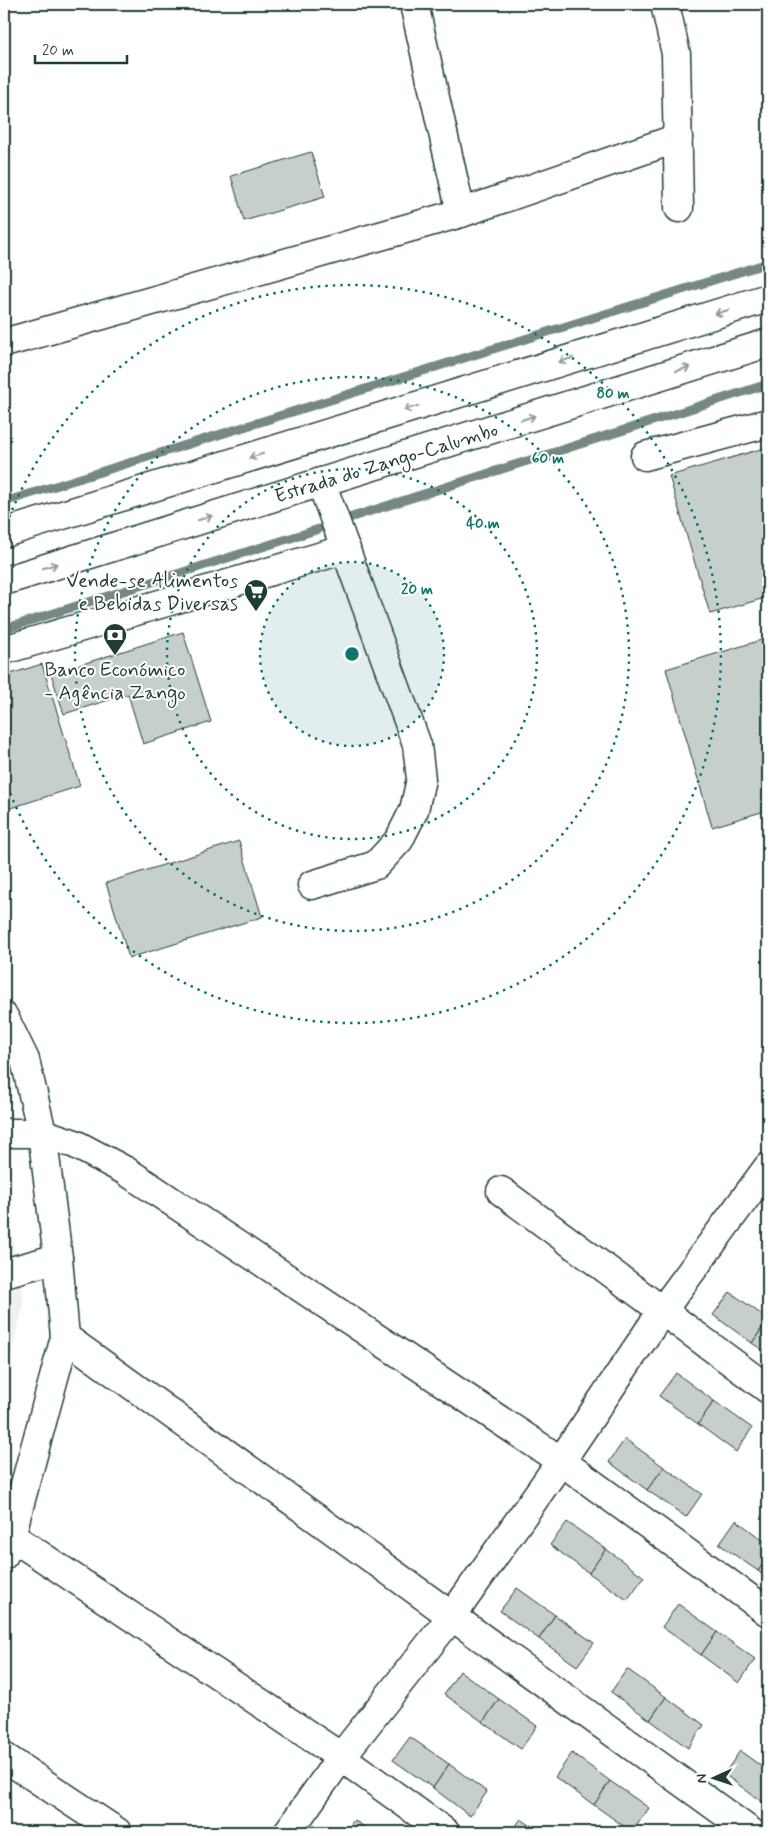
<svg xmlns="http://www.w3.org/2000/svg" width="772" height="1836" font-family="Mynerve,sans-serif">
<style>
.built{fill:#eef1f0}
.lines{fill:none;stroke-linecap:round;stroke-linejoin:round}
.stream{stroke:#758883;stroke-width:9}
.building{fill:#c7cfcc;stroke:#1f3d34}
.minor-casing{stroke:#1f3d34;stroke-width:31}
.major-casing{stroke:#1f3d34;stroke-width:31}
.minor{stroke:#fff;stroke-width:28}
.major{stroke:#fff;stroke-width:28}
.oneway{stroke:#8f9e9a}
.ring{fill:none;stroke:#0f766e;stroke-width:2.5;stroke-dasharray:2.5 5}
.labels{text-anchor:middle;stroke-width:4;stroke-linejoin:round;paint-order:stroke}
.street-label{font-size:20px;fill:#1f3d34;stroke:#fff}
.poi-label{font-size:20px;fill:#1f3d34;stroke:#fff;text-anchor:end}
.centre{fill:#0f766e;stroke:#fff;stroke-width:2.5}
.ring-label{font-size:15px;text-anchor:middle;font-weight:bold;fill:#0f766e;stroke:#fff;stroke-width:4;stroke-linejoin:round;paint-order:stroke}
</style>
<rect width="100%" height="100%" fill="#fff"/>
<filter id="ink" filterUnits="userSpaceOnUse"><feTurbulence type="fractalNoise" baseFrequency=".02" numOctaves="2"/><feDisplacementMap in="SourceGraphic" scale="10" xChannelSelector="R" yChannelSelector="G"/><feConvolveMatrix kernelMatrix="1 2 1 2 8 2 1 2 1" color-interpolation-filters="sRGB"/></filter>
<g filter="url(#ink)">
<!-- built -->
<polygon class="built" points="4,1191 24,1303 4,1381"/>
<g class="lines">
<!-- stream -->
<g class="stream">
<polyline points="4,502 768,263"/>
<polyline points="352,517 768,384"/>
<polyline points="4,629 319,529"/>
</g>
</g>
<!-- building -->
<g class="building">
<polygon points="311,152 325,197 244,221 231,176"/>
<polygon points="768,447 768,597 710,614 669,476"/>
<polygon points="183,632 211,722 143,744 128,694 64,714 51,674"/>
<polygon points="768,638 768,810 712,827 666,669"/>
<polygon points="42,664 80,786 4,810 4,676"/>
<polygon points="239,841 262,917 129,958 106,883"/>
<polygon points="768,1242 768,1253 764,1249"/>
<polygon points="730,1292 768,1319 752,1343 713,1315"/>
<polygon points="768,1320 768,1354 752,1343"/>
<polygon points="676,1373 714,1401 698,1424 659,1396"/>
<polygon points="714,1401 752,1428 736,1452 698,1424"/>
<polygon points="625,1439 664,1467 647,1490 609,1462"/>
<polygon points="664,1467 702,1494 686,1517 647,1490"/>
<polygon points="736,1520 768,1544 768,1557 758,1571 719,1544"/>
<polygon points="567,1522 606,1549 589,1573 550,1545"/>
<polygon points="606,1549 644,1577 627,1600 589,1573"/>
<polygon points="768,1557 768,1579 758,1571"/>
<polygon points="517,1588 555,1615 539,1639 500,1611"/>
<polygon points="678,1604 717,1632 701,1655 662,1627"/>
<polygon points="555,1615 594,1643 577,1666 539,1639"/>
<polygon points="717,1632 755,1659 739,1683 701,1655"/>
<polygon points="627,1669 666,1697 650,1720 611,1692"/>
<polygon points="460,1671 499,1699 483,1722 444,1694"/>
<polygon points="666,1697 704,1725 688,1748 650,1720"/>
<polygon points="499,1699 537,1726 521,1749 483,1722"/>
<polygon points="410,1737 449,1764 433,1788 393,1760"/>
<polygon points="740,1751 768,1771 768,1793 762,1802 724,1774"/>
<polygon points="572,1753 610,1781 594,1805 555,1777"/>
<polygon points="449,1764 487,1792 470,1816 433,1788"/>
<polygon points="610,1781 649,1808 632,1832 594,1805"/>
<polygon points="768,1793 768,1806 762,1802"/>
<polygon points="521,1819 540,1832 511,1832"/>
<polygon points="354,1820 371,1832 345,1832"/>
</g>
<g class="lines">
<!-- minor casing -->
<g class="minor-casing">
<g id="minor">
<polyline points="414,4 461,213 678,138"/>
<polyline points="665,4 676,54 679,208"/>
<polyline points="4,343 461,213"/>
<polyline points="645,456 768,423"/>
<polyline points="4,650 346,549"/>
<polyline points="312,885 376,865 399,840 414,810 421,779 417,745 321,482"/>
<polyline points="4,1017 25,1060 42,1133 58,1258 65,1337 11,1536 4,1555"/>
<polyline points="4,1133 42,1133 75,1144 126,1171 561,1461 768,1612"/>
<polyline points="501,1191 768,1389"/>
<polyline points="4,1273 58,1258"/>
<polyline points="65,1337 751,1832"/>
<polyline points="11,1536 341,1757 445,1832"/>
<polyline points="4,1757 117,1832"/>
<polyline points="288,1832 341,1757 452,1616 561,1461 662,1311 768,1167"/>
</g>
</g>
<!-- major casing -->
<g class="major-casing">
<g id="major">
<polyline points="4,533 768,298"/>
<polyline points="4,581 768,343"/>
</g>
</g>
<!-- minor -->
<use href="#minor" class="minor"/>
<!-- major -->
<use href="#major" class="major"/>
</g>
<!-- one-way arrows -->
<defs><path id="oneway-shaft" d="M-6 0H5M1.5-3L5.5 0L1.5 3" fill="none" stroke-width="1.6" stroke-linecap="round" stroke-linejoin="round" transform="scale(1.25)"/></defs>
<g class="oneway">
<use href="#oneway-shaft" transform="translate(722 312) rotate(163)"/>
<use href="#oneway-shaft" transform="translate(566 360) rotate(163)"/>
<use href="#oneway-shaft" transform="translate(683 369) rotate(-17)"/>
<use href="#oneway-shaft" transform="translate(411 408) rotate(163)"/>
<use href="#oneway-shaft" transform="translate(528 418) rotate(-18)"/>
<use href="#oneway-shaft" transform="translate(256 456) rotate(163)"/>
<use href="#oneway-shaft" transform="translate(205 518) rotate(-17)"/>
<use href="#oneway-shaft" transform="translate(50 566) rotate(-17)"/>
</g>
</g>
<!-- distance rings -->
<circle cx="352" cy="654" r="92" fill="#0f766e" fill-opacity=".12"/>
<g class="ring">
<circle cx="352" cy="654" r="92"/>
<circle cx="352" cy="654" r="185"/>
<circle cx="352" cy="654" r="277"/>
<path d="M4 531A369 369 0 1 1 4 777"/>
</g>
<!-- icons -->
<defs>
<g id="supermarket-pin" transform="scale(1.25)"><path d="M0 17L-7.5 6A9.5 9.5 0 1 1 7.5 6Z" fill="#1f3d34" stroke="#fff"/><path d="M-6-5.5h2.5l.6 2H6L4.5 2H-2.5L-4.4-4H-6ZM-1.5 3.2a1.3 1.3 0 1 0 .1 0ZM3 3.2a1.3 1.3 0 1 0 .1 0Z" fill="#fff"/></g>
<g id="bank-pin" transform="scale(1.25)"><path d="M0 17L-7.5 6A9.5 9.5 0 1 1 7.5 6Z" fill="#1f3d34" stroke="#fff"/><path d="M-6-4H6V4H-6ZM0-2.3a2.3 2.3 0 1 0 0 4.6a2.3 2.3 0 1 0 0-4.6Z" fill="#fff"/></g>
</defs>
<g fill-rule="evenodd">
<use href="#supermarket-pin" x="256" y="591"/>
<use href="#bank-pin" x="115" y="635"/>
</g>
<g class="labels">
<!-- street labels -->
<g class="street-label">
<text transform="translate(386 462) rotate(-17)" y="7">Estrada do Zango-Calumbo</text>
</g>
<!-- poi labels -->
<g class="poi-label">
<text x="238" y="587">Vende-se Alimentos<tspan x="238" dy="23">e Bebidas Diversas</tspan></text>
<text x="115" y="676" text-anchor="middle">Banco Económico<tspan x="115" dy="23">- Agência Zango</tspan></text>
</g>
</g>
<circle cx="352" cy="654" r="8" class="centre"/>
<g class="ring-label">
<text x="613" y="398">80 m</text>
<text x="548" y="463">60 m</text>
<text x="483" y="528">40 m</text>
<text x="417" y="594">20 m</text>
</g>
<!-- margin -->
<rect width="772" height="1836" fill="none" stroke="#fff" stroke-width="20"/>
<rect x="10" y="10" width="752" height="1816" fill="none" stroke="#1f3d34" stroke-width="2" filter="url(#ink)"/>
<!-- north arrow -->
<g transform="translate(714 1778) rotate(267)" stroke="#ffffff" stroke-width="4" paint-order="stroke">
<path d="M0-4L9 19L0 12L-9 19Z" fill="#1f3d34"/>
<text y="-8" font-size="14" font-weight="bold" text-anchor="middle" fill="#1f3d34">N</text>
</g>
<!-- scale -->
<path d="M35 55v8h92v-8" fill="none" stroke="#1f3d34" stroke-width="2.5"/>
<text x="42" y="55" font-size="15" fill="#1f3d34" stroke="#ffffff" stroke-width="4" paint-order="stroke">20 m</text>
</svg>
